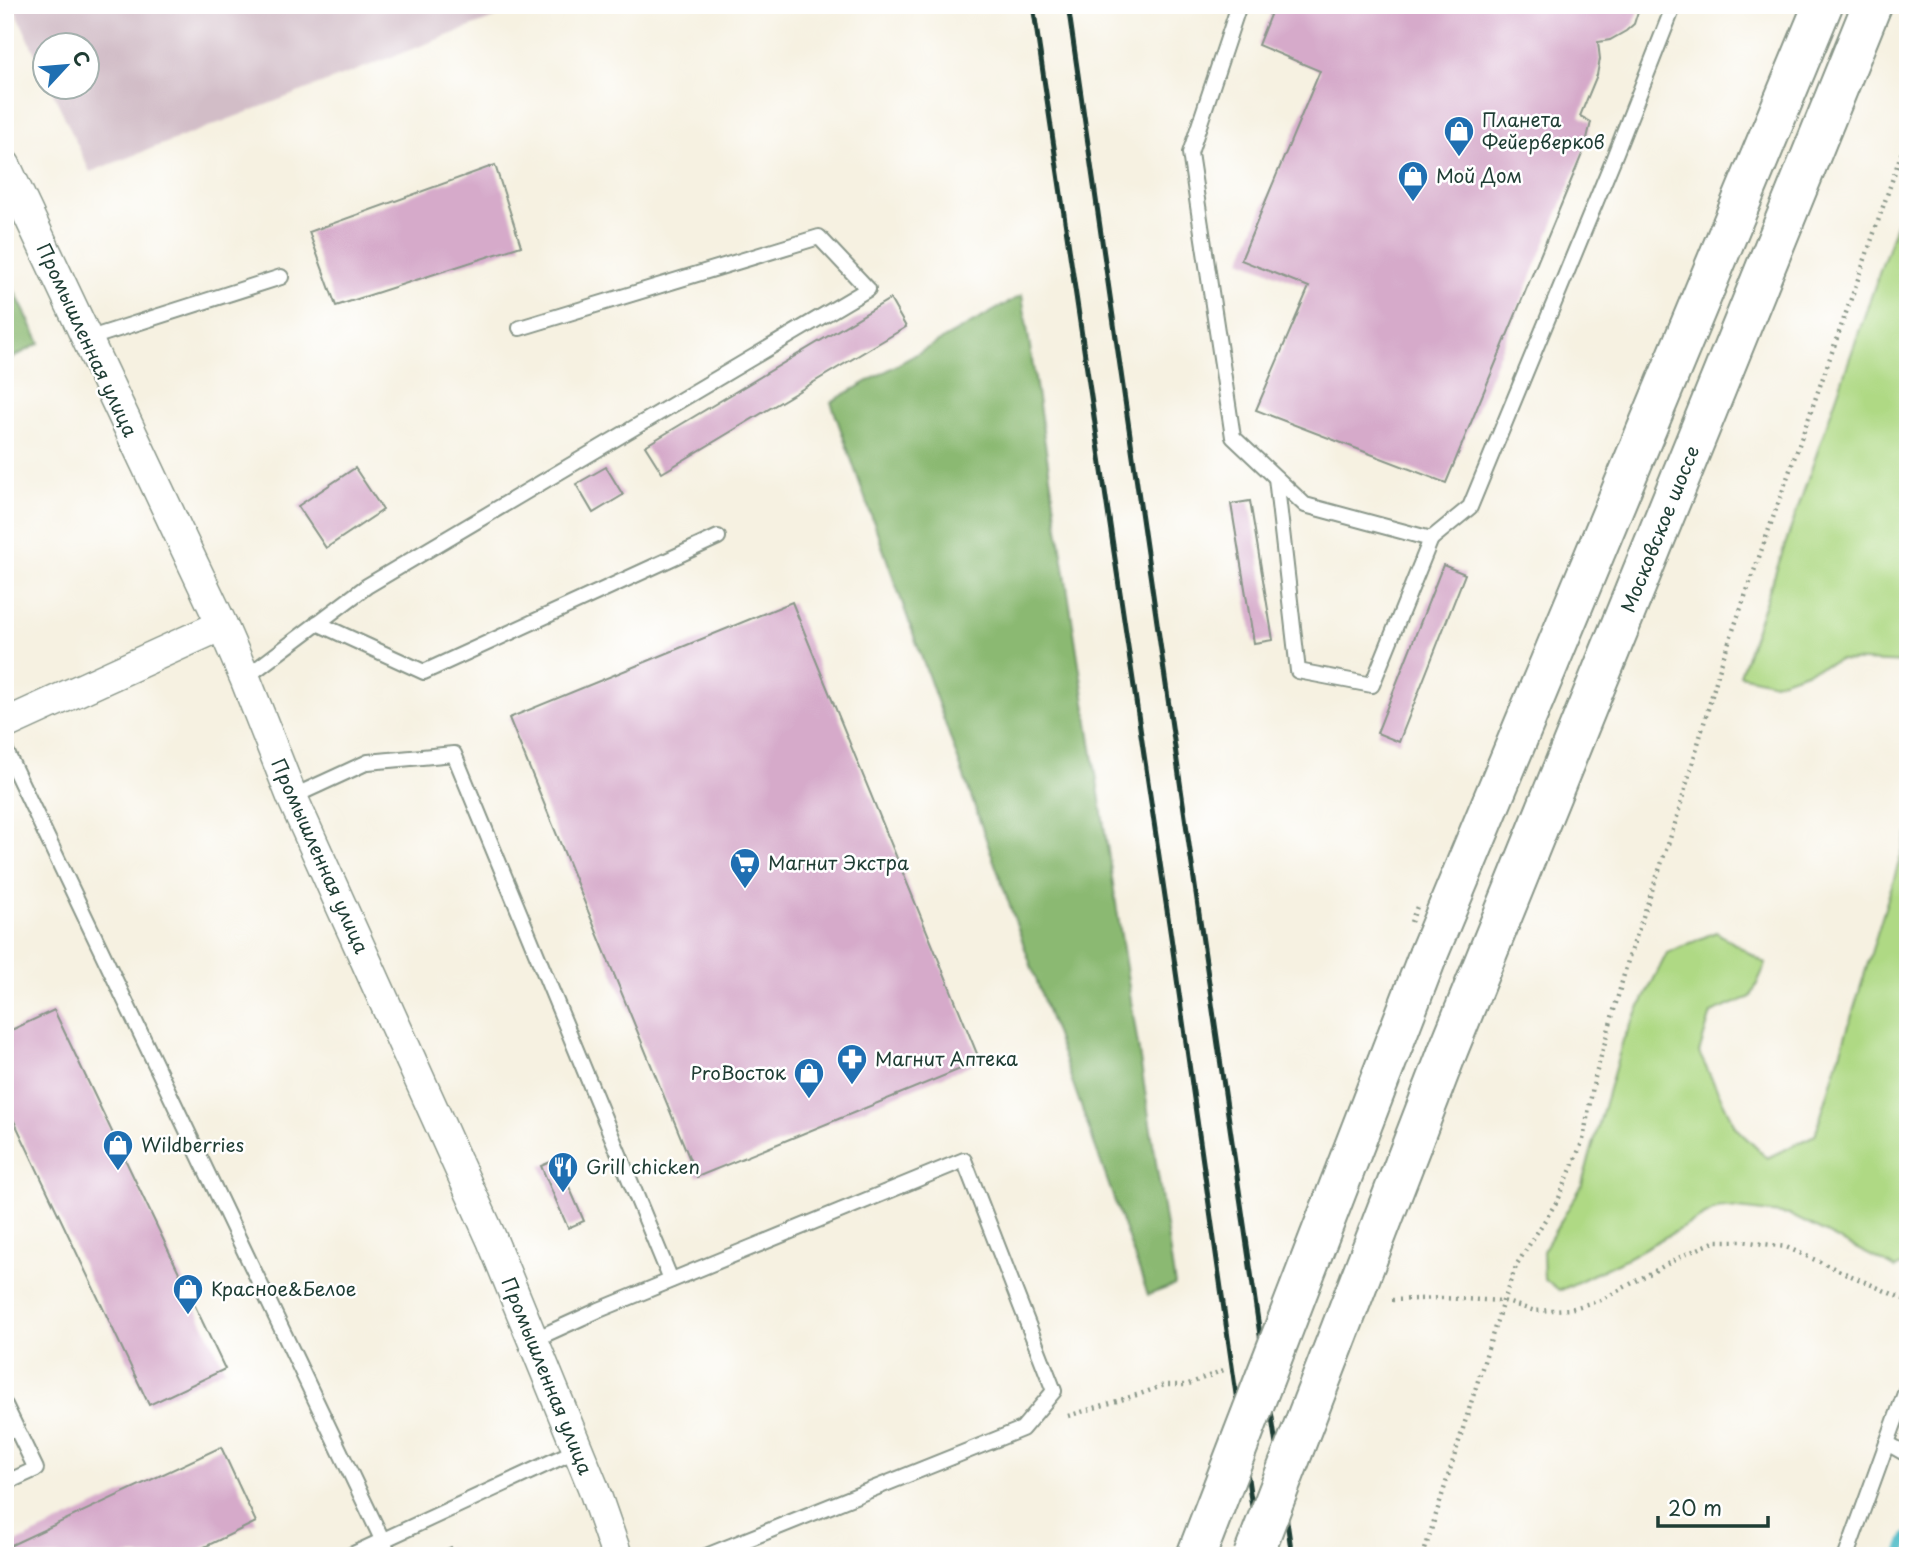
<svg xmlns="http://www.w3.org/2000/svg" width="1913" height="1561" font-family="'Playpen Sans',sans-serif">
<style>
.industrial{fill:#d2bdc7}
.green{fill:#afd984;stroke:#678b5c;stroke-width:2}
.forest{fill:#8bb972;stroke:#557b53;stroke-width:2}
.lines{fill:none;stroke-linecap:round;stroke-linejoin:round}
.stream{stroke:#4dbbc7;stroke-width:10}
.building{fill:#d6aaca}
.service-casing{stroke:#8a978a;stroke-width:18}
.minor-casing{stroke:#8a978a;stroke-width:33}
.secondary-casing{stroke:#8a978a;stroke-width:42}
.path{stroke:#8a978a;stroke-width:4.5;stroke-dasharray:2 5;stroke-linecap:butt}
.service{stroke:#fff;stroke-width:14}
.minor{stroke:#fff;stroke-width:30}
.secondary{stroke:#fff;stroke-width:38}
.rail{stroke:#1f3d34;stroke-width:5}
.secondary-bridge-casing{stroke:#8a978a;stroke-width:42;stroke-linecap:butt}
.path-bridge{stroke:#8a978a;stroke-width:4.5;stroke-dasharray:2 5;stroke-linecap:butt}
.secondary-bridge{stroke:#fff;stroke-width:38}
.labels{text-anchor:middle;stroke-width:5;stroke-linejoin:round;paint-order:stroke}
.poi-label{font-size:19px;fill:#1f3d34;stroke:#fff;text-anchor:start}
.street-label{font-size:19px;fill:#1f3d34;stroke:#fff}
</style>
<rect width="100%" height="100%" fill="#fff"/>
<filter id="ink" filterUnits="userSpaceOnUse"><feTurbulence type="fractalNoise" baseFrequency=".0143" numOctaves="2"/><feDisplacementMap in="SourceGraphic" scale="14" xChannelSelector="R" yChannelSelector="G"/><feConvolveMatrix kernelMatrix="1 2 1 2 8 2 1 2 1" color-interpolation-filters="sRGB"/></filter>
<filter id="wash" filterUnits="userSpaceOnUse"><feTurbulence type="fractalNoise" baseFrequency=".00686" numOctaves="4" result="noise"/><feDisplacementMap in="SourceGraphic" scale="28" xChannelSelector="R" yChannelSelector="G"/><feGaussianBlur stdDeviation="1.57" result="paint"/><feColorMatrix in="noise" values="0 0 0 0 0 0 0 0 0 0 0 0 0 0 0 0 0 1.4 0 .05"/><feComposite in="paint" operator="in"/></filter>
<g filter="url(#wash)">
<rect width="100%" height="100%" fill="#f6f1e1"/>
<!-- industrial -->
<polygon class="industrial" points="13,5 528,5 90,172 51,88 88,88 88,46 46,46 45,76"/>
<!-- green -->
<g class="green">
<polygon points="1908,190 1908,663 1840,660 1775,683 1740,675"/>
<polygon points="1908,833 1908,1262 1895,1268 1790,1215 1720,1207 1627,1258 1559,1291 1544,1279 1543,1251 1581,1187 1623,1040 1667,953 1716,932 1766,964 1751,997 1711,1013 1699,1053 1736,1128 1767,1158 1815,1135"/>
</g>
<!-- forest -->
<g class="forest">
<polygon points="5,272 40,343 5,362"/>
<polygon points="1022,295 1175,1285 1148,1295 831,402"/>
</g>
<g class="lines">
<!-- stream -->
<polyline class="stream" points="1900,1556 1908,1536"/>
</g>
<g id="blocks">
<!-- building -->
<g class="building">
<polygon points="1274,5 1640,5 1634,24 1626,31 1610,40 1598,42 1600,59 1597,75 1580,116 1591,122 1585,147 1446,483 1256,410 1309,287 1241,260 1320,71 1258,45"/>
<polygon points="495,165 521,246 336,306 309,232"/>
<polygon points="890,299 906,327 662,473 645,446"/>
<polygon points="606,467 623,495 593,513 576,484"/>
<polygon points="355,468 383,510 326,548 298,506"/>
<polygon points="1250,501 1273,640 1254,643 1231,504"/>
<polygon points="1443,565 1465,574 1399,742 1377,733"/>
<polygon points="792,602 980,1061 697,1177 509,718"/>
<polygon points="54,1010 225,1369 149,1405 5,1102 5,1033"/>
<polygon points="557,1159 584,1221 568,1228 541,1166"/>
<polygon points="221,1447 256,1522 186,1556 5,1556 5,1548"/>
<polygon points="451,1547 455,1556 431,1556"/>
</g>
</g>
</g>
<g filter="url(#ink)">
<use href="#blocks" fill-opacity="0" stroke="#8a978a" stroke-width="2"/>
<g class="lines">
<!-- service casing -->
<g class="service-casing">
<g id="service">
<polyline points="1239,5 1190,153 1233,437 1305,505 1431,539 1470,507 1613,160 1674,5"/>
<polyline points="87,339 281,277"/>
<polyline points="1276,478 1298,671 1372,685 1431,539"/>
<polyline points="317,623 424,672 718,537"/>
<polyline points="245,678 367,586 868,289 819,237 520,328"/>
<polyline points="5,749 390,1556"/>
<polyline points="292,797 368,762 454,754 671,1280"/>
<polyline points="533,1340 599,1310 964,1160 1054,1391 1022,1429 706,1556"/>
<polyline points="5,1405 36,1469 5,1483"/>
<polyline points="1887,1443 1908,1455"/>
<polyline points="349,1556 577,1450"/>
<polyline points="1846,1556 1908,1385"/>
</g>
</g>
<!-- minor casing -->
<g class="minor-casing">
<g id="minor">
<polyline points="5,165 222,625 245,678 292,797 492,1240 593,1487 617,1556"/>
<polyline points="5,724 222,625"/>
</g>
</g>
<!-- secondary casing -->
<g class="secondary-casing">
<g id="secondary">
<polyline points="1428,955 1823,5"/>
<polyline points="1447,1053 1872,5"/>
</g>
</g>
<!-- path -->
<g class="path">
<polyline points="1392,1300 1442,1298 1503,1301 1535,1311 1570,1309 1601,1300 1684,1255 1716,1241 1742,1241 1786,1247 1908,1301"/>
<polyline points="1068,1416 1143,1393 1164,1385 1186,1385 1226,1369"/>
<polyline points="1423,1556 1503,1301 1517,1264 1559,1198 1583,1140 1594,1081 1629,957 1675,824 1721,664 1863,265 1908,134"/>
</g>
<!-- service -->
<use href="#service" class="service"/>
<!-- minor -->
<use href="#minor" class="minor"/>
<!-- secondary -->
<use href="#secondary" class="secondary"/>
<!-- rail -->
<g class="rail">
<polyline points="1033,5 1171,937 1259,1556"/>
<path d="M1068,5c73,517 150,1034 224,1551"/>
</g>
<!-- secondary-bridge casing -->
<g class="secondary-bridge-casing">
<g id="secondary-bridge">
<polyline points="1196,1556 1428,955"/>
<polyline points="1253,1556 1447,1053"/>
</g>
</g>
<!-- path-bridge -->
<polyline class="path-bridge" points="1411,922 1418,904"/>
<!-- secondary-bridge -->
<use href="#secondary-bridge" class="secondary-bridge"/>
</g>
</g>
<!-- icons -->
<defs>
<g id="shop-pin" transform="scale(1.575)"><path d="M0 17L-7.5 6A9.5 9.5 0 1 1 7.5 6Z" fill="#1f6fb2" stroke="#fff"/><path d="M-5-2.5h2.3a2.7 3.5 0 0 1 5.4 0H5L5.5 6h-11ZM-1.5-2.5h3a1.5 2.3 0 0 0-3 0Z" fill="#fff"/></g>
<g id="supermarket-pin" transform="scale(1.575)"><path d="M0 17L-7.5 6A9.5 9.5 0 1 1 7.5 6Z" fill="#1f6fb2" stroke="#fff"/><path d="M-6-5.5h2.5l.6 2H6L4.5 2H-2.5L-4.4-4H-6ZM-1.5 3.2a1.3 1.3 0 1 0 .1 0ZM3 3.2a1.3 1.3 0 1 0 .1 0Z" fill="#fff"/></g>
<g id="pharmacy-pin" transform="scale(1.575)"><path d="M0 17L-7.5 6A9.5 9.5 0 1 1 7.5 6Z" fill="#1f6fb2" stroke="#fff"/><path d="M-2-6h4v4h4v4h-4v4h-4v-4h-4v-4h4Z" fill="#fff"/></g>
<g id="restaurant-pin" transform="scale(1.575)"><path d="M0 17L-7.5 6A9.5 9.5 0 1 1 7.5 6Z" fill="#1f6fb2" stroke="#fff"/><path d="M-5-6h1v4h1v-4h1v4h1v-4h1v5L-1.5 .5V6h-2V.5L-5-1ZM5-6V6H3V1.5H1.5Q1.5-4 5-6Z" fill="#fff"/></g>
</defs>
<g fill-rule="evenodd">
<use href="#shop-pin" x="1459" y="131"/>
<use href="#shop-pin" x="1413" y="176"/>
<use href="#supermarket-pin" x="745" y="863"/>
<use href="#pharmacy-pin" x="852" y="1059"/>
<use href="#shop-pin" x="809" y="1073"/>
<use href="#shop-pin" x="118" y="1145"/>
<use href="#restaurant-pin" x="563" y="1167"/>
<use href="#shop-pin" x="188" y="1289"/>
</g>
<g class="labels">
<!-- poi labels -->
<g class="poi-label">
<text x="1482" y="127">Планета<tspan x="1482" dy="22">Фейерверков</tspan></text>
<text x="1436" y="183">Мой Дом</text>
<text x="768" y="870">Магнит Экстра</text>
<text x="875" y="1066">Магнит Аптека</text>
<text x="786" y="1080" text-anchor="end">ProВосток</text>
<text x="141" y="1152">Wildberries</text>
<text x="586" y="1174">Grill chicken</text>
<text x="211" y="1296">Красное&amp;Белое</text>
</g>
<!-- street labels -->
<g class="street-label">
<text transform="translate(87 340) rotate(65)" y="7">Промышленная улица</text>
<text transform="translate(1660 529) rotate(-68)" y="7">Московское шоссе</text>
<text transform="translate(320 856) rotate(66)" y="7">Промышленная улица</text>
<text transform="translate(547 1376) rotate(68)" y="7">Промышленная улица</text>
</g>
</g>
<!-- margin -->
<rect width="1913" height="1561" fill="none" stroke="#fff" stroke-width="28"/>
<!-- north arrow -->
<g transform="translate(66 66) rotate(64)"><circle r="33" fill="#ffffff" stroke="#a5b1ae" stroke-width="2"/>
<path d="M0-5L12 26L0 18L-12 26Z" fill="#1f6fb2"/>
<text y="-10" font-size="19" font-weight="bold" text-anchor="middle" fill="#1f3d34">С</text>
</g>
<!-- scale -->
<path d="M1658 1516v10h110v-10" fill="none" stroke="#1f3d34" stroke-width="3.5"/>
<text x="1668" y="1516" font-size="21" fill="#1f3d34" stroke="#ffffff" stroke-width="5" paint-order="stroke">20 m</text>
</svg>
